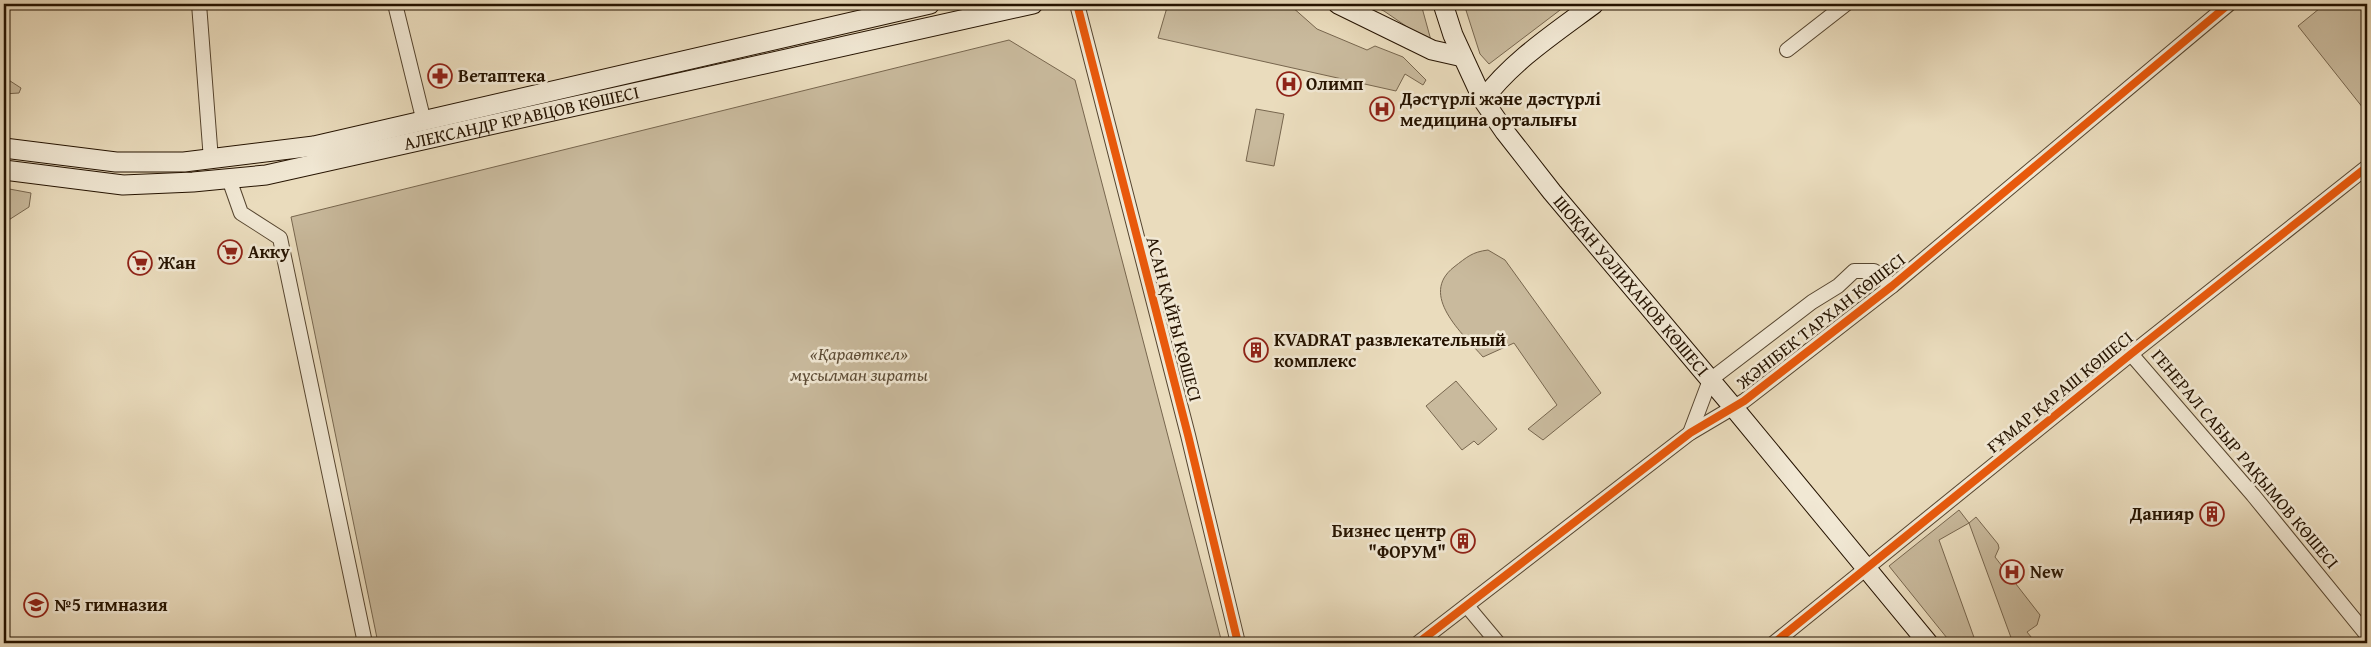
<svg xmlns="http://www.w3.org/2000/svg" width="2371" height="647" font-family="'Gentium Book Plus',serif">
<style>
.green{fill:#c9ba9d;stroke:#77664e}
.lines{fill:none;stroke-linecap:round;stroke-linejoin:round}
.minor-casing{stroke:#56452f;stroke-width:16}
.secondary-casing{stroke:#251300;stroke-width:21}
.minor{stroke:#f1e8d4;stroke-width:14}
.secondary{stroke:#f1e8d4;stroke-width:19}
.cycleway-casing{stroke:#f1e8d4;stroke-width:11}
.cycleway{stroke:#e8590c;stroke-width:8}
.labels{text-anchor:middle;stroke-width:5;stroke-linejoin:round;paint-order:stroke}
.poi-label{font-size:18px;font-weight:bold;fill:#251300;stroke:#f1e8d4;text-anchor:start}
.street-label{font-size:18px;fill:#251300;stroke:#f1e8d4}
.park-label{font-size:18px;font-style:italic;fill:#5e4d37;stroke:#f1e8d4}
</style>
<rect width="100%" height="100%" fill="#eadcbd"/>
<filter id="stains"><feTurbulence type="fractalNoise" baseFrequency=".004" numOctaves="4"/><feColorMatrix values="0 0 0 0 .2 0 0 0 0 .09 0 0 0 0 .02 0 0 0 .5 -.17"/></filter>
<radialGradient id="worn" r=".72"><stop offset=".6" stop-color="#630" stop-opacity="0"/><stop offset="1" stop-color="#630" stop-opacity=".3"/></radialGradient>
<!-- green -->
<g class="green">
<polygon points="1168,4 1280,4 1291,6 1317,29 1367,50 1375,46 1403,57 1426,80 1423,85 1405,74 1396,91 1158,38"/>
<polygon points="1368,4 1421,4 1432,44 1384,11"/>
<polygon points="1464,4 1568,4 1489,64 1480,54"/>
<polygon points="2325,4 2367,4 2367,113 2298,26"/>
<polygon points="1009,40 1075,80 1222,643 378,643 291,217"/>
<polygon points="4,77 21,88 19,93 4,94"/>
<polygon points="1256,109 1284,114 1274,166 1246,161"/>
<polygon points="4,188 31,193 29,207 4,223"/>
<path d="M1488,250l17,10 96,133 -58,47 -15,-11 29,-24 -43,-62 -31,14c-20,-23 -65,-62 -29,-90 13,-10 18,-15 34,-17z"/>
<polygon points="1456,381 1497,429 1478,445 1474,441 1462,450 1426,406"/>
<polygon points="1959,510 1969,523 1976,517 1998,544 1999,548 1995,557 2040,615 2037,625 2027,632 2036,643 2013,643 1969,523 1939,540 1976,643 1951,643 1889,566"/>
</g>
<g class="lines">
<!-- minor casing -->
<g class="minor-casing">
<g id="minor">
<polyline points="199,4 211,160"/>
<polyline points="395,4 424,122"/>
<polyline points="1077,4 1188,435 1238,643"/>
<polyline points="1787,50 1846,4"/>
<polyline points="229,179 241,213 280,238 365,643"/>
<polyline points="2131,354 2253,495 2367,635"/>
<polyline points="1690,433 1710,380 1812,302 1838,286 1854,271 1874,271 1892,286"/>
<polyline points="1467,606 1498,643"/>
<polyline points="1418,643 1690,433 1744,401 1892,286 2229,4"/>
<polyline points="1774,643 2131,354 2367,167"/>
</g>
</g>
<!-- secondary casing -->
<g class="secondary-casing">
<g id="secondary">
<polyline points="1338,4 1432,50 1463,57"/>
<path id="s1" d="M1443,4l10,31 30,65 22,32 47,60 182,216 194,235"/>
<path d="M1483,100c29,-39 72,-67 111,-96"/>
<polyline points="4,148 116,162 184,162 314,146 930,4"/>
<path id="s2" d="M4,170l119,15 70,-3 73,-7 767,-171"/>
</g>
</g>
<!-- minor -->
<use href="#minor" class="minor"/>
<!-- secondary -->
<use href="#secondary" class="secondary"/>
<!-- cycleway casing -->
<g class="cycleway-casing">
<g id="cycleway">
<polyline points="1077,4 1188,435 1238,643"/>
<polyline points="1418,643 1690,433 1744,401 1892,286 2229,4"/>
<polyline points="1774,643 2131,354 2367,167"/>
</g>
</g>
<!-- cycleway -->
<use href="#cycleway" class="cycleway"/>
</g>
<!-- icons -->
<defs>
<g id="pharmacy-ring" transform="scale(1.25)"><circle r="9.5" fill="#f1e8d4" stroke="#8f2418" stroke-width="1.5"/><path d="M-2-6h4v4h4v4h-4v4h-4v-4h-4v-4h4Z" fill="#8f2418"/></g>
<g id="hospital-ring" transform="scale(1.25)"><circle r="9.5" fill="#f1e8d4" stroke="#8f2418" stroke-width="1.5"/><path d="M-5-5h3v3.5h4V-5h3V5h-3V1.5h-4V5h-3Z" fill="#8f2418"/></g>
<g id="supermarket-ring" transform="scale(1.25)"><circle r="9.5" fill="#f1e8d4" stroke="#8f2418" stroke-width="1.5"/><path d="M-6-5.5h2.5l.6 2H6L4.5 2H-2.5L-4.4-4H-6ZM-1.5 3.2a1.3 1.3 0 1 0 .1 0ZM3 3.2a1.3 1.3 0 1 0 .1 0Z" fill="#8f2418"/></g>
<g id="building-ring" transform="scale(1.25)"><circle r="9.5" fill="#f1e8d4" stroke="#8f2418" stroke-width="1.5"/><path d="M-4-6H4V6H1V3H-1V6H-4ZM-2.5-4.3h1.7v1.8h-1.7ZM.8-4.3h1.7v1.8H.8ZM-2.5-1h1.7V.8h-1.7ZM.8-1h1.7V.8H.8Z" fill="#8f2418"/></g>
<g id="school-ring" transform="scale(1.25)"><circle r="9.5" fill="#f1e8d4" stroke="#8f2418" stroke-width="1.5"/><path d="M0-5L7-2L0 1L-7-2ZM-4 1L0 2.5L4 1V4Q0 6-4 4Z" fill="#8f2418"/></g>
</defs>
<g fill-rule="evenodd">
<use href="#pharmacy-ring" x="440" y="76"/>
<use href="#hospital-ring" x="1289" y="84"/>
<use href="#hospital-ring" x="1382" y="109"/>
<use href="#supermarket-ring" x="230" y="252"/>
<use href="#supermarket-ring" x="140" y="263"/>
<use href="#building-ring" x="1256" y="350"/>
<use href="#building-ring" x="2212" y="514"/>
<use href="#building-ring" x="1463" y="541"/>
<use href="#hospital-ring" x="2012" y="572"/>
<use href="#school-ring" x="36" y="605"/>
</g>
<g class="labels">
<!-- poi labels -->
<g class="poi-label">
<text x="458" y="82">Ветаптека</text>
<text x="1306" y="90">Олимп</text>
<text x="1400" y="105">Дәстүрлі және дәстүрлі<tspan x="1400" dy="21">медицина орталығы</tspan></text>
<text x="248" y="258">Акку</text>
<text x="158" y="269">Жан</text>
<text x="1274" y="346">KVADRAT развлекательный<tspan x="1274" dy="21">комплекс</tspan></text>
<text x="2194" y="520" text-anchor="end">Данияр</text>
<text x="1446" y="537" text-anchor="end">Бизнес центр<tspan x="1446" dy="21">"ФОРУМ"</tspan></text>
<text x="2030" y="578">New</text>
<text x="54" y="611">№5 гимназия</text>
</g>
<!-- street labels -->
<g class="street-label">
<text dy="6" stroke="none"><textPath href="#s2" startOffset="525">АЛЕКСАНДР КРАВЦОВ КӨШЕСІ</textPath></text>
<text dy="6" stroke="none"><textPath href="#s1" startOffset="342">ШОҚАН УӘЛИХАНОВ КӨШЕСІ</textPath></text>
<text transform="translate(1174 319) rotate(75)" y="6">АСАН ҚАЙҒЫ КӨШЕСІ</text>
<text transform="translate(1821 321) rotate(-38)" y="6">ЖӘНІБЕК ТАРХАН КӨШЕСІ</text>
<text transform="translate(2060 392) rotate(-39)" y="6">ҒҰМАР ҚАРАШ КӨШЕСІ</text>
<text transform="translate(2245 459) rotate(50)" y="6">ГЕНЕРАЛ САБЫР РАҚЫМОВ КӨШЕСІ</text>
</g>
<!-- park labels -->
<g class="park-label">
<text x="859" y="360">«Қараөткел»<tspan x="859" dy="21">мұсылман зираты</tspan></text>
</g>
</g>
<!-- margin -->
<rect width="2371" height="647" fill="none" stroke="#eadcbd" stroke-width="20"/>
<rect x="5" y="5" width="2361" height="637" fill="none" stroke="#251300" stroke-width="2.5"/>
<rect x="10" y="10" width="2351" height="627" fill="none" stroke="#251300"/>
<rect width="100%" height="100%" filter="url(#stains)"/>
<rect width="100%" height="100%" fill="url(#worn)"/>
</svg>
